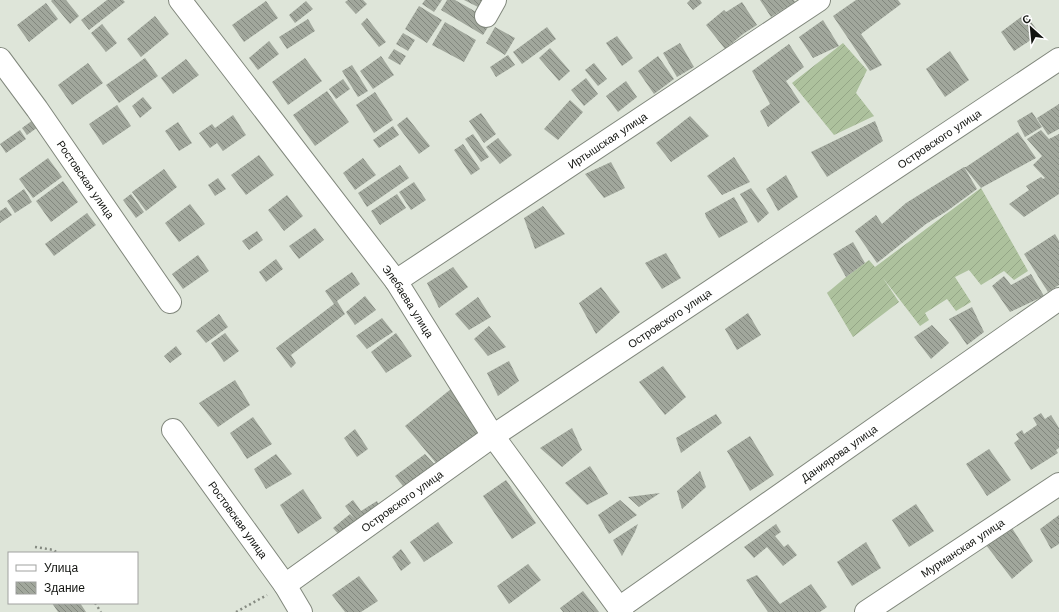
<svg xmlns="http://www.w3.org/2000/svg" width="1059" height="612" font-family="'Work Sans',sans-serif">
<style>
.garden{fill:url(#garden-furrows)}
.building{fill:url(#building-back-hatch)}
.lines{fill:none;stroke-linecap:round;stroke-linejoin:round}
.minor-casing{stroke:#80877c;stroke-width:24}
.major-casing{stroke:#80877c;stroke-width:24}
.path{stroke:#858a81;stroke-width:2.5;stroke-dasharray:2 3;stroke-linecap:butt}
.minor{stroke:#fff;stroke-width:22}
.major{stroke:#fff;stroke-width:22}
.labels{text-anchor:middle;stroke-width:3.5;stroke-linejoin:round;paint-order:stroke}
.street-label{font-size:11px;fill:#11130f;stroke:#fff}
</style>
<defs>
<pattern id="garden-furrows" width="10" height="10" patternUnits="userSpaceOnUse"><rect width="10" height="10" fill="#adc19d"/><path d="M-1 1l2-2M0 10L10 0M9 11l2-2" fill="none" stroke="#94a586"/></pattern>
<pattern id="building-back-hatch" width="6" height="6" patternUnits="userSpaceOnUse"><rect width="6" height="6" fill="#a1a79c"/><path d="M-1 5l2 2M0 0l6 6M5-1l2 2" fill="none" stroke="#82877e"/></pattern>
</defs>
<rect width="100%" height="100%" fill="#dee5d9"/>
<!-- garden -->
<g class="garden">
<polygon points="843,43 867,70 856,93 874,116 834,135 792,83"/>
<polygon points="981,188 1028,271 1014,280 1004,271 981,285 969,270 955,277 971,302 956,311 947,299 925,313 929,320 920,326 883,278 899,302 853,337 827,293 846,277 869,260 875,267"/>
</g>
<!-- building -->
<g class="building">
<polygon points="52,0 66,0 79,16 70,24 51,1"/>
<polygon points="107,0 123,0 125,2 89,30 81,20"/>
<polygon points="348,0 363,0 367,4 356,14 345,2"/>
<polygon points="425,0 442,0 434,12 422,4"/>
<polygon points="447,0 455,0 492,21 483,35 441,10"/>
<polygon points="464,0 489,0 484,10"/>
<polygon points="690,0 700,0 702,3 693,10 687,3"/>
<polygon points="760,0 794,0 795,2 771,17"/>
<polygon points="856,0 898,0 901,4 861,34 882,65 870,71 833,16"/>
<polygon points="266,1 278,18 244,42 232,25"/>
<polygon points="306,1 313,9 295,23 289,15"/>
<polygon points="742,2 757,25 743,34 725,49 706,25 724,10 726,12"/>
<polygon points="46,3 58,19 29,42 17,25"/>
<polygon points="419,6 442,20 427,43 405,29"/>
<polygon points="1025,14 1040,34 1014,51 1001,32"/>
<polygon points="155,16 169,34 141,57 127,39"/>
<polygon points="367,18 386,42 379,47 361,24"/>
<polygon points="308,19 315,31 287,49 279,37"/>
<polygon points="823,20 839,46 813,58 799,37"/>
<polygon points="445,22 476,40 464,62 432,45"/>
<polygon points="102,24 117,43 106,52 91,33"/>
<polygon points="495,27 515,38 505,55 486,43"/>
<polygon points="547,27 556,39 522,64 513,52"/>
<polygon points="403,33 415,40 408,51 396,44"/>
<polygon points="617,36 633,58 622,66 606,43"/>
<polygon points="269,41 279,54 258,70 249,58"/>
<polygon points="680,43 694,67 677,77 663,53"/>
<polygon points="789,44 804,67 786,81 800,102 768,127 760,111 770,104 752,71"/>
<polygon points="550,48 570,71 559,81 539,58"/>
<polygon points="394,49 406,56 400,65 388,58"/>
<polygon points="950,51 969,80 945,97 926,69"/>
<polygon points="508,55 515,65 496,77 490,67"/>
<polygon points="381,56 394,75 373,89 360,71"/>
<polygon points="658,56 674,79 654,94 638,71"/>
<polygon points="145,58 158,76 119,103 106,85"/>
<polygon points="305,58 322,81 288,105 272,82"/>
<polygon points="186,59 199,75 173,94 161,78"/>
<polygon points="88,63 103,83 72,105 58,85"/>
<polygon points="594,63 607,79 598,86 585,70"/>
<polygon points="352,65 368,91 358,97 342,71"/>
<polygon points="586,78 598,94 584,106 571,90"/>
<polygon points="343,79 350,89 336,99 329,89"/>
<polygon points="626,81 637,97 618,112 606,96"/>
<polygon points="327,91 349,122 315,146 293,115"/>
<polygon points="375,92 393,120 374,133 356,105"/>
<polygon points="143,97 152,108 140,118 132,106"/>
<polygon points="570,100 583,112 558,140 544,129"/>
<polygon points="1059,104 1059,129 1048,135 1037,118"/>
<polygon points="117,105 131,126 103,145 89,124"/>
<polygon points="1032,112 1042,127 1025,137 1017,121"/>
<polygon points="481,113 496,134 484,143 469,121"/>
<polygon points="233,115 246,135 223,151 217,143 210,148 199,133 212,124 215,128"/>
<polygon points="690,116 709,136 671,162 656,143"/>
<polygon points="407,117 430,146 419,154 397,125"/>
<polygon points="33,120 38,127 27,135 22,128"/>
<polygon points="875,121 883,141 827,177 811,152"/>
<polygon points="178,122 192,143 179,151 165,131"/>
<polygon points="393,126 399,135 379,148 373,140"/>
<polygon points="20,130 26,139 6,153 0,144"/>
<polygon points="1041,130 1049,139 1059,134 1059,194 1024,217 1009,204 1029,190 1026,186 1041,177 1043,179 1045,178 1033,165 1042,156 1027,139"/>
<polygon points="1018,132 1036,158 981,188 964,167 977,189 947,211 926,224 877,263 855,231 876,215 882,224 906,203 964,167 966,167"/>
<polygon points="473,134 489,157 481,162 465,139"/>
<polygon points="498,138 512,155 500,164 486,147"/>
<polygon points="463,144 480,169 471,175 454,150"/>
<polygon points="259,155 274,175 246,195 231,175"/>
<polygon points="734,157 750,182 722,195 707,176"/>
<polygon points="48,158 62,177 33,198 19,179"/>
<polygon points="363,158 376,175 355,190 343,173"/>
<polygon points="611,162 625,188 604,198 585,174"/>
<polygon points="400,165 409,178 367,207 358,193"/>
<polygon points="164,169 177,187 146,211 132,192"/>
<polygon points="786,175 798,197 778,211 766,189"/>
<polygon points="218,178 226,189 215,196 208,185"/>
<polygon points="63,181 78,202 51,222 36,201"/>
<polygon points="414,182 426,200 411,210 399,192"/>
<polygon points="751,188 769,213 758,223 740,194"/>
<polygon points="24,189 32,202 15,213 7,201"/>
<polygon points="131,194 144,212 136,218 123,200"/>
<polygon points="397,194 406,208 380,225 371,211"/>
<polygon points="287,195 303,216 284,231 268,210"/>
<polygon points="734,197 748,222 719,238 706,217 705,213"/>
<polygon points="190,204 205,224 179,242 165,223"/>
<polygon points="543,206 565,234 535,249 524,218"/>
<polygon points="6,207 12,215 0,223 0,211"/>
<polygon points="87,213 96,225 54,256 45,244"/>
<polygon points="315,228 324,240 299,259 289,246"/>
<polygon points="257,231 263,240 249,250 242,241"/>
<polygon points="1055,234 1059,241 1059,285 1048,292 1024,254"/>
<polygon points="853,242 865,263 846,277 833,254"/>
<polygon points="666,253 681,278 662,289 645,263"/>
<polygon points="198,255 209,271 183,289 172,274"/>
<polygon points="276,259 283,269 266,282 259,272"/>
<polygon points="453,267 468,287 439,308 427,283"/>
<polygon points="352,272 360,284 337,301 345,314 291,355 296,363 291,368 276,348 334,304 325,291"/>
<polygon points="1031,274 1044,296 1010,312 992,286 1004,276 1011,285"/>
<polygon points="601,287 620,312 596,334 579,303"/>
<polygon points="365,296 376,310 355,325 346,312"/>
<polygon points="478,297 491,317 469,330 455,314"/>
<polygon points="972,307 984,332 967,345 949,319"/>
<polygon points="748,313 761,335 737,350 725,329"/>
<polygon points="219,314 228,327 206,343 196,331"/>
<polygon points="382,318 393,332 367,349 356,336"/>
<polygon points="932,325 949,343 931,359 914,337"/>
<polygon points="489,326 506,347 488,356 474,339"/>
<polygon points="225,333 239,351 224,362 211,343"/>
<polygon points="396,333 412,356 386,373 371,352"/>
<polygon points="176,346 182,354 170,363 164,356"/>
<polygon points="509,361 519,381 498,396 487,373"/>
<polygon points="663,366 686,397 665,415 639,382"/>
<polygon points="235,380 250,405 218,427 199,403"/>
<polygon points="451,389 481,432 436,463 405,426"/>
<polygon points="1041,413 1045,419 1051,415 1059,428 1059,448 1056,450 1058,453 1031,470 1014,443 1019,439 1016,434 1022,430 1024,434 1037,425 1033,418"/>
<polygon points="716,414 722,423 681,453 676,438"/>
<polygon points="253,417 272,444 247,459 230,433"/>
<polygon points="572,428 582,450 562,467 540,448"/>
<polygon points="355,429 368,449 357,457 344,438"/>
<polygon points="750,436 774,475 750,491 727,451"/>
<polygon points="989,449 1011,480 987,496 966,464"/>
<polygon points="276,454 292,474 266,489 254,469"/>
<polygon points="425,454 437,467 406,490 395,476"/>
<polygon points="590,466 608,494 587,505 565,483"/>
<polygon points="700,471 706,487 682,509 677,491"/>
<polygon points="506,480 536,523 512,539 483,496"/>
<polygon points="303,489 322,518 298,534 280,505"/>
<polygon points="660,493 639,507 628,497"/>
<polygon points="353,500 361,511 377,501 380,508 342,538 333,528 350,514 354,518 345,506"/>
<polygon points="620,500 637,515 609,534 598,515"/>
<polygon points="916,504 934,531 909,547 892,520"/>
<polygon points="1059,515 1059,544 1051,549 1040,529"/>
<polygon points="438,522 453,543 424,562 410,542"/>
<polygon points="638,524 635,532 622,556 613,540"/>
<polygon points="776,524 781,532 775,536 784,547 788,544 797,555 783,566 767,547 754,558 744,547"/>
<polygon points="1012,528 1033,561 1012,579 986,545"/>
<polygon points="866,542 881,568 852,586 837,562"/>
<polygon points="401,549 411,563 401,571 392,557"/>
<polygon points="528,564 541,580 509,604 497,586"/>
<polygon points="757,575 780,604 811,584 827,607 820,612 768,612 746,580"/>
<polygon points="359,576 378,601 361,612 345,612 332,595"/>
<polygon points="583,591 599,612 563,612 560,608"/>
<polygon points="52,603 80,603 86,612 58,612"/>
</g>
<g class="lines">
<!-- minor casing -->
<g class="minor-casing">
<g id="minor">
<polyline points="486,16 495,0"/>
<path id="s1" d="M0,59l37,50 133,193"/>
<path id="s2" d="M396,281l423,-281"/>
<path id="s3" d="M173,430l112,155 16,27"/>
<path id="s4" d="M285,585l208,-149 566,-377"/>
<path id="s5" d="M619,608l440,-309"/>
<path id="s6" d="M866,612l193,-128"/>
</g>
</g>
<!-- major casing -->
<g class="major-casing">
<g id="major">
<path id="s7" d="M180,0l216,281 97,155 129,176"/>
</g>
</g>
<!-- path -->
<g class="path">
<polyline points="35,547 54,550 57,553"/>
<polyline points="95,603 101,612"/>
<polyline points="236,612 267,595"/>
</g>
<!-- minor -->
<use href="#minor" class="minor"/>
<!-- major -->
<use href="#major" class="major"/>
</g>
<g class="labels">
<!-- street labels -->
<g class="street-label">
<text dy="4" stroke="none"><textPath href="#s4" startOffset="792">Островского улица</textPath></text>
<text dy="4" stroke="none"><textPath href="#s2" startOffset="254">Иртышская улица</textPath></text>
<text dy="4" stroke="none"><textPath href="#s1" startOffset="148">Ростовская улица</textPath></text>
<text dy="4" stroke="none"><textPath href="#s7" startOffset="378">Элебаева улица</textPath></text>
<text dy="4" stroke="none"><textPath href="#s4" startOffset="468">Островского улица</textPath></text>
<text dy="4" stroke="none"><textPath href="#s5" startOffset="269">Даниярова улица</textPath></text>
<text dy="4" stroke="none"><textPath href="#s4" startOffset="144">Островского улица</textPath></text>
<text dy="4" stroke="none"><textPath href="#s3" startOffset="111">Ростовская улица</textPath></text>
<text dy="4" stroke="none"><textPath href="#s6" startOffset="116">Мурманская улица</textPath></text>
</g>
</g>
<!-- legend -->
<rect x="8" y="552" width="130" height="52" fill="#ffffff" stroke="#a0a19f"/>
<rect x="16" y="565" width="20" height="6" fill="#ffffff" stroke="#a0a19f"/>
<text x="44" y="572" font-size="12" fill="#11130f">Улица</text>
<rect x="16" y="582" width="20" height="12" fill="url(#building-back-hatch)" stroke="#a0a19f"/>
<text x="44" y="592" font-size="12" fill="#11130f">Здание</text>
<!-- north arrow -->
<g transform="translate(1031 28) rotate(333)" stroke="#ffffff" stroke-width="3" paint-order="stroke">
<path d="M0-3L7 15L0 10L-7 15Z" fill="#11130f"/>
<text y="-6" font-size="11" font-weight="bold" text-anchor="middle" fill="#11130f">С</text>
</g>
</svg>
